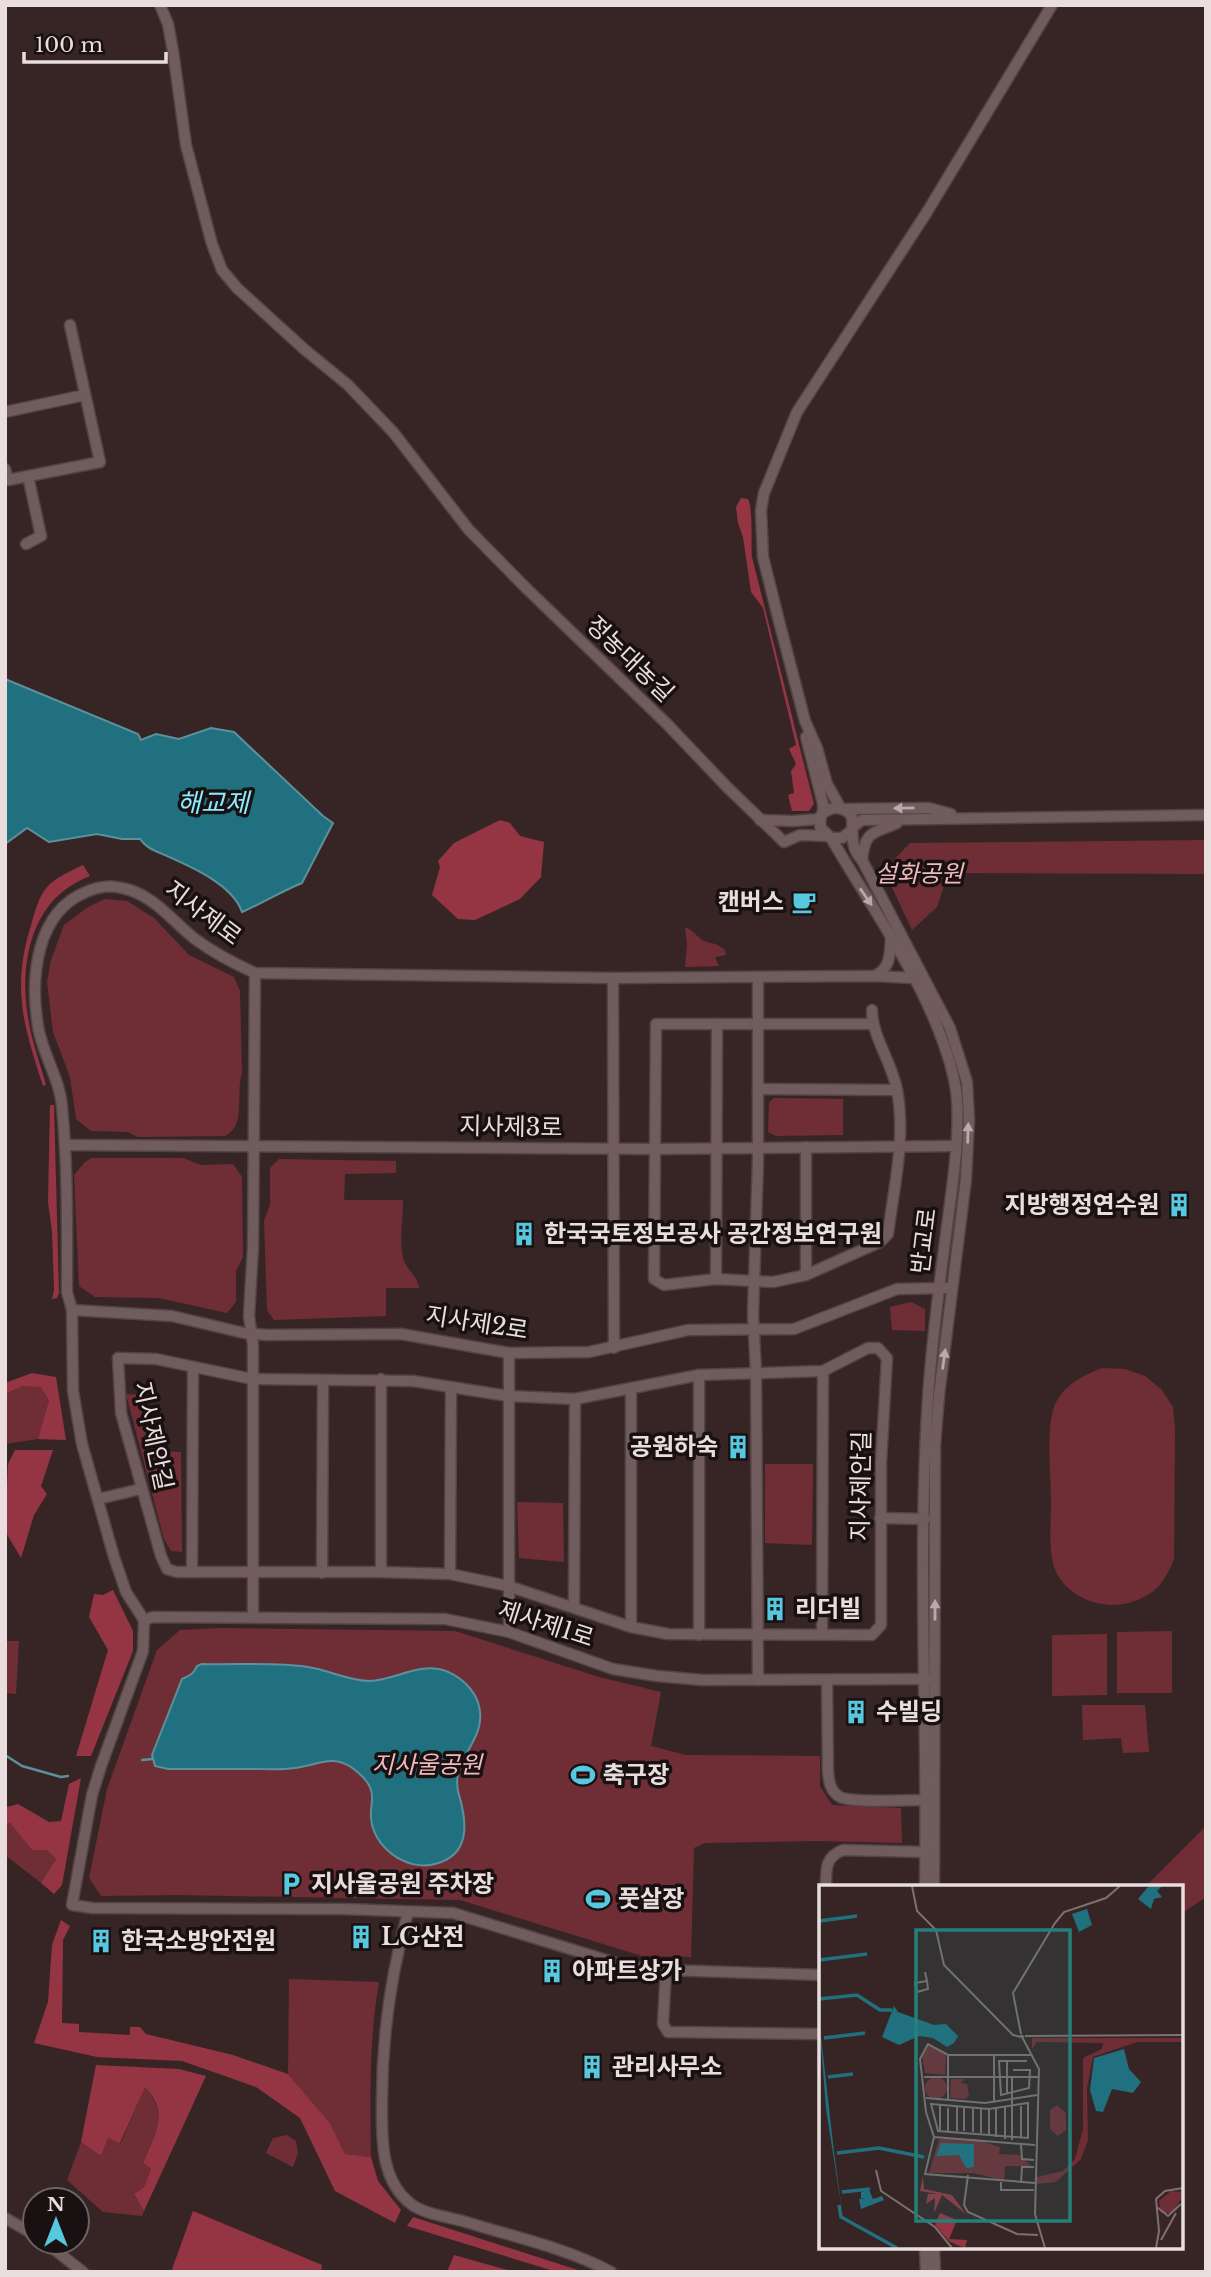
<svg xmlns="http://www.w3.org/2000/svg" width="1211" height="2277" font-family="'Libre Baskerville','Noto Sans KR',serif">
<style>
.green{fill:#6f2e36}
.forest{fill:#953544}
.water{fill:#20707f;stroke:#5c919c;stroke-width:2}
.lines{fill:none;stroke-linecap:round;stroke-linejoin:round}
.stream{stroke:#5c919c;stroke-width:2.5}
.minor-casing{stroke:#524445;stroke-width:13}
.minor{stroke:#705c5d;stroke-width:10}
.oneway{fill:#b9a9aa}
.labels{text-anchor:middle;stroke-width:7;stroke-linejoin:round;paint-order:stroke}
.street-label{font-size:24px;fill:#e9ddde;stroke:#191111}
.park-label{font-size:24px;font-style:italic;fill:#f0b9bc;stroke:#191111}
.poi-label{font-size:24px;font-weight:bold;fill:#e9ddde;stroke:#191111;text-anchor:start}
.water-label{font-size:26px;font-style:italic;fill:#8aeaff;stroke:#191111}
.inset-river{fill:none;stroke:#20707f;stroke-width:3.5}
.inset-road{fill:none;stroke:#7e6f70;stroke-width:2}
.view{fill:#258079;fill-opacity:0.15;stroke:#258079;stroke-width:3.5}
.inset-edge{fill:none;stroke:#e9ddde;stroke-width:3.5}
</style>
<rect width="100%" height="100%" fill="#372526"/>
<!-- green -->
<g class="green">
<polygon points="1206,840 1206,874 948,873 937,907 912,930 890,883 891,863 910,843"/>
<path d="M105,899l22,2 27,17 35,37 45,22 6,14 2,82c-7,21 5,52 -17,63l-87,1 -10,-5 -37,-1 -15,-12 -6,-42 -17,-45 -6,-50 4,-22 13,-35 24,-18z"/>
<path d="M685,927c8,3 13,11 19,14 9,3 12,2 21,9l1,5 -11,2 4,9 -34,1 2,-22z"/>
<polygon points="774,1098 843,1099 843,1135 776,1136 768,1132 769,1102"/>
<polygon points="91,1158 183,1158 201,1165 233,1164 242,1177 243,1257 236,1271 236,1302 227,1313 159,1298 95,1297 79,1286 74,1175 84,1163"/>
<path d="M279,1159l117,2v12l-51,1 -1,26h59c0,18 -4,41 0,58 3,12 15,18 16,30h-33v28l-112,4 -7,-10 -3,-89 6,-16v-37z"/>
<polygon points="911,1302 925,1309 925,1331 892,1330 890,1307"/>
<path d="M1103,1368l22,1 20,7 16,13 12,18 2,23 -1,129c-4,10 -9,20 -16,28 -28,27 -77,23 -99,-10 -4,-5 -6,-14 -7,-20 -3,-17 -1,-36 -1,-54 0,-25 -5,-75 3,-96 9,-22 29,-32 49,-39z"/>
<polygon points="23,1386 41,1386 49,1400 38,1439 5,1444 5,1394"/>
<polygon points="126,1394 142,1395 159,1451 181,1452 182,1552 171,1551 164,1539"/>
<polygon points="765,1464 813,1464 812,1545 765,1543"/>
<polygon points="517,1502 563,1503 564,1562 519,1558"/>
<polygon points="220,1628 455,1631 599,1677 661,1692 651,1746 686,1755 820,1756 820,1786 832,1805 901,1808 902,1843 817,1841 705,1843 694,1848 691,1957 642,1956 460,1900 178,1895 101,1896 89,1878 107,1789 157,1650 180,1630"/>
<polygon points="1172,1631 1172,1693 1117,1693 1117,1632"/>
<polygon points="1107,1634 1107,1695 1052,1696 1052,1635"/>
<polygon points="5,1641 19,1641 16,1694 5,1693"/>
<polygon points="1082,1705 1145,1705 1149,1752 1123,1753 1121,1738 1083,1740"/>
<polygon points="10,1823 32,1850 47,1850 56,1859 41,1883 5,1855 5,1824"/>
<polygon points="1206,1826 1206,1897 1181,1914 1181,1887 1139,1887 1150,1882"/>
<path d="M289,1979l90,3c-10,58 -9,116 -8,175l-26,-3 -15,-31 -42,-49z"/>
<path d="M145,2086c24,31 11,46 -2,77l8,6 -7,18 -10,7 10,17 -2,5 -39,-4 -36,-32 14,-38 20,14 7,-18 13,5z"/>
<polygon points="287,2135 296,2141 298,2153 293,2167 266,2153 273,2138"/>
</g>
<!-- forest -->
<g class="forest">
<path d="M741,498l7,1c5,7 3,47 4,58l62,247 -5,7h-17l-4,-16 6,-2 -3,-22 5,-7 -7,-15 7,-4 -33,-137 -12,-16 -8,-55 -5,-14 -2,-16z"/>
<polygon points="500,820 510,823 520,836 544,842 541,877 520,899 475,920 458,919 432,895 440,867 438,861 454,843"/>
<path d="M83,865l7,11c-64,24 -73,97 -59,157 4,17 10,34 15,52l-3,1c-20,-63 -32,-98 -11,-164 3,-11 7,-26 15,-35 9,-10 24,-16 36,-22z"/>
<polygon points="50,1105 54,1105 59,1293 57,1298 52,1299 54,1290 52,1231 48,1202"/>
<polygon points="32,1373 56,1377 66,1440 38,1439 49,1400 41,1387 23,1386 5,1394 5,1383"/>
<polygon points="15,1450 53,1450 41,1486 47,1494 34,1515 21,1558 5,1531 8,1464"/>
<polygon points="113,1590 133,1631 133,1651 91,1756 76,1756 108,1650 89,1617 94,1594 103,1595"/>
<polygon points="81,1778 62,1885 54,1894 41,1883 56,1859 47,1850 32,1850 10,1823 5,1824 7,1807 18,1804 49,1822 61,1821 69,1784"/>
<polygon points="61,1920 70,1926 63,1940 62,2023 79,2024 79,2032 130,2035 130,2027 140,2027 146,2034 233,2055 288,2074 330,2123 345,2154 371,2157 378,2181 401,2210 395,2223 335,2191 300,2118 256,2087 182,2061 97,2057 34,2043 48,2002 52,1945"/>
<path d="M96,2065l83,4 27,7 -62,135 -10,-17 10,-7 7,-18 -8,-6c12,-28 27,-50 2,-76l-25,56 -12,-5 -7,18 -20,-14z"/>
<polygon points="193,2211 322,2265 321,2272 171,2272"/>
<polygon points="413,2217 584,2272 557,2272 407,2226"/>
<polygon points="454,2255 514,2272 447,2272"/>
</g>
<!-- water -->
<g class="water">
<path d="M5,679l133,55 3,6 15,-6 23,5 32,-11 23,4 89,84 10,7 -31,60c-22,9 -39,20 -60,29 -9,-27 -50,-45 -75,-56 -11,-5 -20,-7 -27,-17h-18l-25,-5 -48,8 -22,-14 -22,16z"/>
<path d="M202,1664c35,1 72,-2 106,3 21,3 41,14 62,14 24,-1 49,-18 73,-11 16,5 32,19 36,36 9,35 -31,54 -20,89 8,27 12,60 -24,69 -29,8 -63,-18 -64,-47 -1,-9 3,-18 0,-27 -3,-10 -12,-17 -20,-23 -20,-13 -36,-1 -56,1 -14,2 -28,1 -42,1 -29,0 -57,0 -85,0l-13,-3 -3,-11 30,-76c8,-4 11,-4 15,-13z"/>
</g>
<g class="lines">
<!-- stream -->
<g class="stream">
<polyline points="5,1755 22,1766 61,1777 68,1776"/>
<polyline points="142,1760 152,1759"/>
</g>
<!-- minor casing -->
<g class="minor-casing">
<g id="minor">
<polyline points="160,5 168,24 173,51 186,145 212,244 222,270 237,288 304,349 348,385 393,432 469,530 525,587 667,724 727,787 784,842 800,835 827,836"/>
<polyline points="5,412 85,395"/>
<polyline points="5,469 8,480 100,462 70,325"/>
<polyline points="26,544 41,536 28,476"/>
<polyline points="806,737 823,804 823,813"/>
<polyline points="841,809 827,784 817,748 805,721 779,621 763,557 761,510 764,493 797,412 927,212 1052,5"/>
<polyline points="844,809 929,808 951,814"/>
<polyline points="760,820 792,821 820,819"/>
<polyline points="853,827 862,820 1206,815"/>
<path d="M851,831l-9,7h-11l-11,-11 1,-12c10,-9 23,-10 31,2 1,16 -2,31 10,43l88,168 17,54 2,38 -3,59 -27,216 -4,50 -1,442"/>
<path d="M831,838c43,74 104,156 123,241 9,40 -1,100 -6,140 -8,59 -16,119 -20,179 -11,162 0,326 -3,489"/>
<path d="M862,860c3,-30 11,-26 35,-37"/>
<path d="M874,976c17,-7 16,-23 17,-39"/>
<polyline points="613,978 614,1348"/>
<path d="M872,1010c0,27 20,52 25,80"/>
<path d="M758,1089l139,1c9,47 -3,97 -9,144l-8,8 -74,33 -33,7 -57,-3 -52,6 -10,-6 2,-255h215"/>
<polyline points="65,1145 655,1149 956,1146"/>
<polyline points="806,1275 806,1147"/>
<polyline points="716,1279 717,1024"/>
<polyline points="72,1310 172,1316 244,1333 267,1335 401,1334 509,1353 589,1352 688,1330 794,1329 897,1289 946,1288"/>
<polygon points="868,1348 878,1348 887,1358 881,1462 881,1625 872,1635 668,1634 631,1627 508,1586 450,1574 381,1572 177,1572 167,1569 161,1556 121,1413 118,1358 156,1359 252,1379 413,1381 508,1396 575,1399 699,1375 823,1371"/>
<polyline points="509,1353 509,1632"/>
<polyline points="631,1389 631,1627"/>
<polyline points="98,1499 141,1489"/>
<polyline points="880,1518 925,1519"/>
<polyline points="192,1572 193,1367"/>
<polyline points="381,1572 381,1379"/>
<polyline points="322,1573 323,1380"/>
<polyline points="450,1574 451,1388"/>
<polyline points="574,1607 575,1399"/>
<polyline points="253,1617 253,1346 249,1316 253,1247 255,973"/>
<polyline points="144,1620 153,1617 445,1619 509,1632 613,1669 657,1676 702,1680 928,1679"/>
<polyline points="822,1634 823,1371"/>
<polyline points="699,1635 699,1375"/>
<polyline points="758,1680 756,1373 753,1315 758,1160 758,978"/>
<path d="M827,1680l1,92c1,10 2,19 12,25 12,6 68,3 85,3"/>
<path d="M826,1887c0,-18 -1,-30 17,-37l82,2"/>
<path d="M408,1912c-17,62 -26,123 -26,188 0,35 -3,79 29,104 13,10 38,13 55,18 48,15 101,26 145,50"/>
<polyline points="666,1970 663,2024 668,2032 821,2034"/>
<path d="M821,1975l-155,-5 -37,-3 -176,-54 -109,-4 -252,-1 -20,-3 20,-110 9,-29 42,-115 1,-31 -18,-28 -12,-35 -32,-113 -9,-53 -1,-81 -5,-18c0,-62 1,-124 -5,-185 -2,-28 -20,-54 -24,-81 -8,-48 -2,-114 48,-134 11,-5 24,-7 36,-4 31,6 50,33 73,51 19,14 38,24 60,34l358,5 261,-2 39,2"/>
<polyline points="5,2218 35,2235"/>
<polyline points="45,2242 83,2272"/>
<polyline points="925,2247 926,2272"/>
<polyline points="934,2247 935,2272"/>
</g>
</g>
<!-- minor -->
<use href="#minor" class="minor"/>
</g>
<!-- one-way arrows -->
<defs><path id="oneway-solid" d="M-6-.8H1V-3.2L6.5 0L1 3.2V.8H-6Z" transform="scale(1.75)"/></defs>
<g class="oneway">
<use href="#oneway-solid" transform="translate(904 808) rotate(179)"/>
<use href="#oneway-solid" transform="translate(866 897) rotate(55)"/>
<use href="#oneway-solid" transform="translate(968 1133) rotate(-88)"/>
<use href="#oneway-solid" transform="translate(944 1359) rotate(-82)"/>
<use href="#oneway-solid" transform="translate(935 1610) rotate(-90)"/>
</g>
<!-- icons -->
<defs>
<g id="cafe-bare" transform="scale(1.89)"><path d="M-5.5-4.5H6V0H3Q3 3.5 0 3.5H-2.5Q-5.5 3.5-5.5 0ZM3-3.2v2h1.7v-2ZM-6 4.5H4V6H-6Z" fill="#56c9e1" stroke="#191111" stroke-width="2.5" paint-order="stroke"/></g>
<g id="building-bare" transform="scale(1.89)"><path d="M-4-6H4V6H1V3H-1V6H-4ZM-2.5-4.3h1.7v1.8h-1.7ZM.8-4.3h1.7v1.8H.8ZM-2.5-1h1.7V.8h-1.7ZM.8-1h1.7V.8H.8Z" fill="#56c9e1" stroke="#191111" stroke-width="2.5" paint-order="stroke"/></g>
<g id="stadium-bare" transform="scale(1.89)"><path d="M0-5a6.5 5 0 1 0 0 10a6.5 5 0 1 0 0-10ZM-3.5-1.8h7v3.6h-7Z" fill="#56c9e1" stroke="#191111" stroke-width="2.5" paint-order="stroke"/></g>
<g id="parking-bare" transform="scale(1.89)"><path d="M-3.5-5.5H1a3.5 3.5 0 0 1 0 7H-1V5.5H-3.5ZM-1-3.4V-.6H.8a1.4 1.4 0 0 0 0-2.8Z" fill="#56c9e1" stroke="#191111" stroke-width="2.5" paint-order="stroke"/></g>
</defs>
<g fill-rule="evenodd">
<use href="#cafe-bare" x="804" y="902"/>
<use href="#building-bare" x="1179" y="1205"/>
<use href="#building-bare" x="524" y="1234"/>
<use href="#building-bare" x="738" y="1447"/>
<use href="#building-bare" x="775" y="1609"/>
<use href="#building-bare" x="856" y="1712"/>
<use href="#stadium-bare" x="583" y="1775"/>
<use href="#parking-bare" x="291" y="1884"/>
<use href="#stadium-bare" x="598" y="1899"/>
<use href="#building-bare" x="361" y="1937"/>
<use href="#building-bare" x="101" y="1941"/>
<use href="#building-bare" x="552" y="1971"/>
<use href="#building-bare" x="592" y="2067"/>
</g>
<g class="labels">
<!-- street labels -->
<g class="street-label">
<text transform="translate(630 659) rotate(44)" y="8">정농대농길</text>
<text transform="translate(203 913) rotate(37)" y="8">지사제로</text>
<text transform="translate(511 1127) rotate(1)" y="8">지사제3로</text>
<text transform="translate(924 1241) rotate(-83)" y="8">반교로</text>
<text transform="translate(477 1323) rotate(9)" y="8">지사제2로</text>
<text transform="translate(153 1436) rotate(78)" y="8">지사제안길</text>
<text transform="translate(861 1486) rotate(-89)" y="8">지사제안길</text>
<text transform="translate(546 1624) rotate(18)" y="8">제사제1로</text>
</g>
<!-- park labels -->
<g class="park-label">
<text x="919" y="882">설화공원</text>
<text x="427" y="1773">지사울공원</text>
</g>
<!-- poi labels -->
<g class="poi-label">
<text x="784" y="910" text-anchor="end">캔버스</text>
<text x="1159" y="1213" text-anchor="end">지방행정연수원</text>
<text x="544" y="1242">한국국토정보공사 공간정보연구원</text>
<text x="718" y="1455" text-anchor="end">공원하숙</text>
<text x="795" y="1617">리더빌</text>
<text x="876" y="1720">수빌딩</text>
<text x="603" y="1783">축구장</text>
<text x="311" y="1892">지사울공원 주차장</text>
<text x="618" y="1907">풋살장</text>
<text x="381" y="1945">LG산전</text>
<text x="121" y="1949">한국소방안전원</text>
<text x="572" y="1979">아파트상가</text>
<text x="612" y="2075">관리사무소</text>
</g>
<!-- water labels -->
<g class="water-label">
<text x="213" y="812">해교제</text>
</g>
</g>
<!-- overview -->
<g transform="translate(819 1885)">
<rect width="364" height="364" fill="#372526"/>
<path d="M213,153h151v4h-46l-44,15 -6,31 1,52 -7,19 -25,23 -19,2v-7l26,-6 12,-12 8,-30v-71l19,-9 1,-6 -66,-1 -5,7zM110,160l17,10 -1,20 -20,-2 -3,-17zM106 203a11 11 0 1 1 22 0a11 11 0 1 1-22 0ZM132,194h15l-6,4 7,1 2,11 -4,4 -15,-1zM238,220l9,8v17l-8,6 -8,-7v-19zM120,254h35l26,8 -1,7 21,1 11,11h-26l-1,15 -30,-8h-45zM352,306l12,1v4l-11,17h-11l-2,-12z" fill="#6f2e36"/>
<path d="M104,291l1,13 28,6 14,19 -24,-19 -8,18 1,-15 -9,6 2,-10h9l-17,-3zM121,328l17,7 -8,19 18,1 -2,8 -15,-6 -15,-17z" fill="#953544"/>
<path d="M330,1h13l-5,5 5,6 -8,2 -3,10 -13,-10zM268,24l5,16 -13,7 -7,-18zM75,121l4,6 36,13 12,-1 12,12 -4,7 -7,4 -14,-9 -14,-2 -20,9 -17,-8zM0,134l15,133 8,58 -16,-101zM305,164l5,20 12,13 -8,11 -21,-4 -9,23 -7,-1 -6,-21 4,-32zM122,258l33,1v23l-8,1 -7,-13 -23,1zM50,305l4,9 9,-3 2,4 -23,9 -2,-10 7,-1h-5v-6z" fill="#20707f"/>
<path class="inset-river" d="M0,36l38,-5M0,75l48,-6M0,114l38,-4 23,15h12M5,153l41,-5M9,192l25,-3M18,268l42,-5 45,9M23,307l28,-3M20,320l2,12 56,31"/>
<path class="inset-road" d="M93,1l5,25 19,19 8,35 69,70 8,2M106,87l2,9 1,8 -11,3 -2,-9 12,-2M202,149l-8,-41 42,-70 9,-11 42,-14 14,-12M206,151l158,-1M205,152l-3,-2 18,34 -4,145 10,34M175,170v47M213,170h-84l-20,-11 -8,15 6,53 8,25 -9,37 110,9M194,185h17l-1,18 -28,7 -2,-34h28M105,192h114M188,209v-33M107,213l59,5 52,-8M129,215v-45M112,219l58,5 39,-6v35l-90,-7zM129,223v23M177,223v29M121,246v-26M138,246v-24M145,246v-24M154,247v-24M162,248v-24M170,250v-26M115,252l101,8M202,253v-32M186,254v-33M193,255v-63M202,260l1,14 12,1M57,285l5,21 54,36 17,21M149,290l-4,30 4,7 49,22 21,1M182,297v8h33M202,298l1,-16h12M338,322l11,9 13,-12M342,355l15,-27M337,363l3,-17 -3,-32 9,-8 18,-3"/>
<path class="view" d="M97,45h154v291h-154z"/>
<rect width="364" height="364" class="inset-edge"/>
</g>
<!-- border -->
<rect width="1211" height="2277" fill="none" stroke="#e9ddde" stroke-width="14"/>
<!-- north arrow -->
<g transform="translate(56 2221)"><circle r="33" fill="#191111" stroke="#6c6363" stroke-width="2"/>
<path d="M0-5L12 26L0 18L-12 26Z" fill="#56c9e1"/>
<text y="-10" font-size="19" font-weight="bold" text-anchor="middle" fill="#e9ddde">N</text>
</g>
<!-- scale -->
<path d="M24 52v10h142v-10" fill="none" stroke="#e9ddde" stroke-width="3.5"/>
<text x="35" y="52" font-size="21" fill="#e9ddde" stroke="#191111" stroke-width="5" paint-order="stroke">100 m</text>
</svg>
